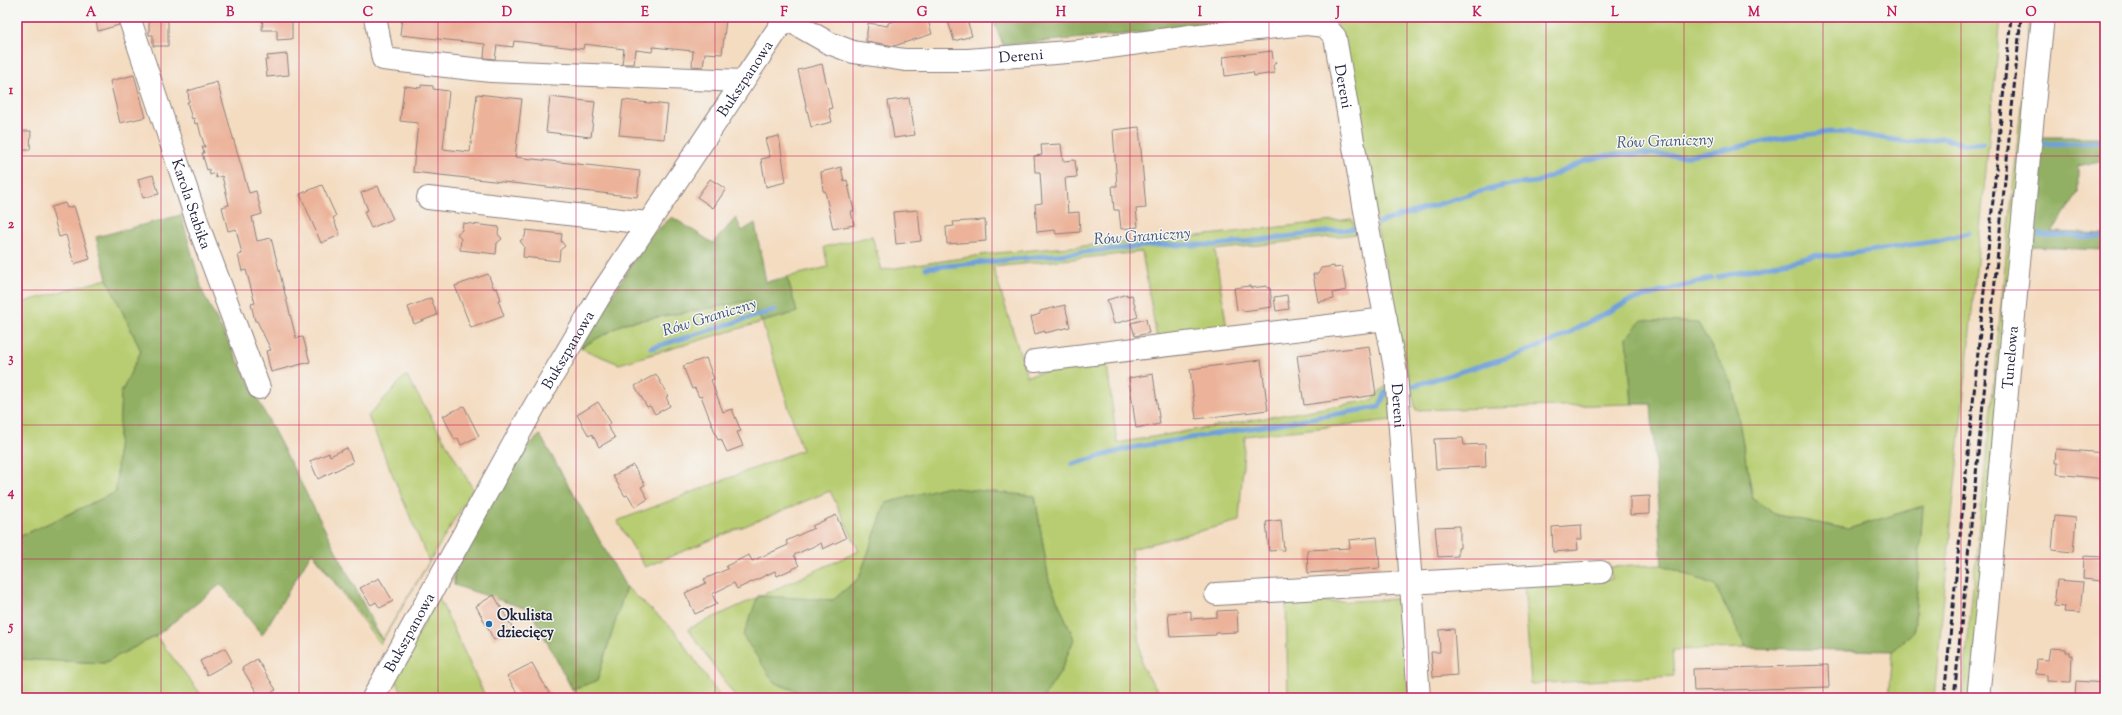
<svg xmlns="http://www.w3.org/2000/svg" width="2122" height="715" font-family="'Sorts Mill Goudy',serif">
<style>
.green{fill:#b8cd71;stroke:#6d7856}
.forest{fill:#92b063;stroke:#5a694f}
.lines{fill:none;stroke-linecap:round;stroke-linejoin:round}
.stream{stroke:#6fa0d9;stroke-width:5}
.building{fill:#ecb39a}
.minor-casing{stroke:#8b7f7e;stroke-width:24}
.minor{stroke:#fff;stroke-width:22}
.rail{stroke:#22223b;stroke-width:3;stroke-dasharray:6 3;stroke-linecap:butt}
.grid{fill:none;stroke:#c2185b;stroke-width:1;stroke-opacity:0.55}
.poi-dot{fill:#1f6fb2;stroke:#f6f6f2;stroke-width:1.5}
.labels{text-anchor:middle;stroke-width:3;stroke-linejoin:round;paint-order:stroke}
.street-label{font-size:15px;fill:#22223b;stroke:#f6f6f2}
.poi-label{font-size:15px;font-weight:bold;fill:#22223b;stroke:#f6f6f2;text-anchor:start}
.water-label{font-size:16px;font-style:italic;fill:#41547a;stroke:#f6f6f2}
.neatline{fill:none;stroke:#c2185b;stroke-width:1.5}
.grid-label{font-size:13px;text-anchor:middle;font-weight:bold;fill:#c2185b}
</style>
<rect width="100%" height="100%" fill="#f6f6f2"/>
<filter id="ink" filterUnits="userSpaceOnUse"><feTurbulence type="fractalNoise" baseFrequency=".025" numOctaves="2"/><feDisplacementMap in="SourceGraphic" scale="8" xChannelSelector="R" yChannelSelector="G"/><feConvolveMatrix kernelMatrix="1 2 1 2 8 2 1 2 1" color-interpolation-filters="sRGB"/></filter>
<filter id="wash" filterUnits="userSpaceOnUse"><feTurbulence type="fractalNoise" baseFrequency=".012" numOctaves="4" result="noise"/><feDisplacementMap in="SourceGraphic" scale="16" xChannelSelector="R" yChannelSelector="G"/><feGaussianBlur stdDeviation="0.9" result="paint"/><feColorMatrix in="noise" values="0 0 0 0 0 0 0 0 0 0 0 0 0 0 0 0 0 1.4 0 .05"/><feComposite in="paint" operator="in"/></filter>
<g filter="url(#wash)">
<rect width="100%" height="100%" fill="#f4dcc1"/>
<!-- green -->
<g class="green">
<path d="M1335,17h666l-67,681h-45l4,-47 21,-20 9,-125 -75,23 -72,-14 -23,-16 -21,-116 -105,-46 5,67 -216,6c-30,-130 -54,-262 -81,-393z"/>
<polygon points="2030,17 2040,17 1971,698 1962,698"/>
<polygon points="1352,219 1357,234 1215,250 1227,329 1157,339 1142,252 993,267 1027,376 1106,357 1117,443 1371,400 1388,384 1392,420 1245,436 1239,521 1131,549 1142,667 1163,698 1043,698 1060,673 1074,639 1049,581 1035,496 886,503 859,578 833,600 758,596 774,682 812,698 736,698 688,629 859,551 830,491 645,567 617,521 802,450 762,322 619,364 580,348 625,323 749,301 762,322 797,312 787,277 828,267 824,247 872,236 882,270 996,253 1180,238"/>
<polygon points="107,279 141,351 121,393 116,492 21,536 17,541 17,304"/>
<polygon points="406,375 473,489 380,644 312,552 382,640 429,562 368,416"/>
<polygon points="1662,565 1715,585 1746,648 1672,650 1674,676 1531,684 1524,583 1611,579 1610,567"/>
<polygon points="626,587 674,630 721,698 577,698 572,689 597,681"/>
<polygon points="438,596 486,698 405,698 395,678"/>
<polygon points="1398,599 1410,698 1288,698 1286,604"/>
<polygon points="156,636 200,693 198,698 17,698 17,659 104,663"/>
</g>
<!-- forest -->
<g class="forest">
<polygon points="992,17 1212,17 1215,23 1151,32 1003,45"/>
<polygon points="2042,137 2105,137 2105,160 2078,166 2078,193 2052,232 2105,234 2105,250 2029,247"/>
<polygon points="181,215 203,293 382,640 312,552 262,635 221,584 156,636 104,663 17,659 17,541 21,536 116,492 121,393 141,351 107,279 96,237"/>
<polygon points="672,217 713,243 736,218 742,231 755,223 766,282 787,277 797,312 762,322 749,301 625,323 580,348 648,238"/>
<polygon points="1642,320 1698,323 1732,383 1753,499 1777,515 1848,529 1923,506 1914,631 1893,651 1746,648 1715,585 1662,565 1651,404 1632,404 1627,337"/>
<polygon points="540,435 626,587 597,681 572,689 530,610 454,585 454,569 514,458"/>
<polygon points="944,487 1035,496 1049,581 1074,639 1060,673 1043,698 812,698 774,682 743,636 758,596 833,600 859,578 886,503"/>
</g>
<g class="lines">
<!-- stream -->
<g class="stream">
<polyline points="2043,144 2105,142"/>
<polyline points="1378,223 1475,193 1508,185 1537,182 1587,160 1608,155 1646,154 1684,156 1724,150 1774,139 1829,132 1849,133 1908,142 1942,138 1963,144 1983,143"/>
<polyline points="2040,235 2105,237"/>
<polyline points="926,268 1155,245 1217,245 1359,228"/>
<polyline points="1718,277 1816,255 1834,256 1938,241 1968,233"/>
<polyline points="651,348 775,310"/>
<polyline points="1406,388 1516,355 1551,342 1629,301 1712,278"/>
<polyline points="1073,464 1130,448 1379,407 1386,392"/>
</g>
</g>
<g id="blocks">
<!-- building -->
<g class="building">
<polygon points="95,17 117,17 119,25 98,31"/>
<polygon points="149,17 168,17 168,46 153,46 153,35 149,35"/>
<polygon points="263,17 292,17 292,39 277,40 277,30 262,30"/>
<polygon points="402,17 701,17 726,20 722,54 705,53 703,67 692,66 693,51 653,47 652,52 636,50 634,64 622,64 624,49 584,44 583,49 514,41 513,47 497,45 495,59 484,58 485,44 400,35"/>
<polygon points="908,17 927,17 932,34 894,46 866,41 868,23 888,26 888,23"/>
<polygon points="947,17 966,17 972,36 954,41"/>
<polygon points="1272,51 1273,59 1276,62 1273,66 1275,73 1254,76 1253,72 1225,76 1223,57"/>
<polygon points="287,54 289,75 267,77 265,60 268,60 267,56"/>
<polygon points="822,64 832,108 829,109 832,122 811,127 798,70"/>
<polygon points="134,75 146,117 120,123 110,81"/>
<polygon points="217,82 249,193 256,191 262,214 252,217 257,241 271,238 296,338 303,337 310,362 271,372 266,351 271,350 257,321 255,321 251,304 255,303 246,270 242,271 238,255 242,254 236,229 228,231 222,207 229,205 222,176 216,178 215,173 210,175 209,169 207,170 202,153 204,153 202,147 205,147 201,135 198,123 195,124 194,118 192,119 187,102 189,102 188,91"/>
<polygon points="421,85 433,86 433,89 449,91 443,149 470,152 477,94 522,99 515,157 640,171 637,197 413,172 418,123 400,121 404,86 421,88"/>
<polygon points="550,97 595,102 591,137 546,132"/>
<polygon points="909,98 915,135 894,138 888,101"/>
<polygon points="623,100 668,105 664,139 619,135"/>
<polygon points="1139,127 1146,208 1136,209 1138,227 1121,229 1119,210 1114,210 1112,186 1117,186 1113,130"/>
<polygon points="17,131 31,131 30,150 17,150"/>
<polygon points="779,136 786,182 766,187 761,159 770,157 765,139"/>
<polygon points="1061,144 1063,161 1075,160 1077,177 1065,178 1068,213 1079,212 1080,232 1056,234 1055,230 1037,232 1035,204 1042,203 1040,172 1035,172 1034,156 1042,155 1041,145"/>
<polygon points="841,167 844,181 847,180 854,211 851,211 854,225 833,229 825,191 823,191 821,172"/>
<polygon points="153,175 159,194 143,198 138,179"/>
<polygon points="710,179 726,189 713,208 697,197"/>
<polygon points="322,185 336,216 333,218 340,235 321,243 300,194"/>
<polygon points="378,186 393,219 371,228 364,212 368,210 361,193"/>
<polygon points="65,203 67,208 74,206 90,259 74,264 66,235 59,237 51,207"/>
<polygon points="918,210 921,241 896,244 893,212"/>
<polygon points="985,220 986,241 947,244 946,227 954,226 953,222"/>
<polygon points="463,223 499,227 498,234 502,239 497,243 496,254 460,250 461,239 457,234 462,230"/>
<polygon points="526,230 562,234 561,241 565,246 560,250 559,261 523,257 524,246 520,241 525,237"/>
<polygon points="1334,266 1334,268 1342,267 1346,290 1333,293 1334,299 1318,302 1313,274 1318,274 1321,268"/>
<polygon points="488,274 494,289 497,288 501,300 498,300 504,316 471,328 455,286"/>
<polygon points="1250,286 1251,288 1267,286 1267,288 1270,288 1272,307 1243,311 1242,309 1237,310 1234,288"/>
<polygon points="1127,294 1127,296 1132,295 1138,317 1114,324 1107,300"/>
<polygon points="1287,295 1289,309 1276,311 1274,297"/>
<polygon points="431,298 437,315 414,324 408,307"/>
<polygon points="1065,305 1070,327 1045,333 1045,331 1035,334 1031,317 1040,314 1040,311"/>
<polygon points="1146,319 1149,333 1135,336 1131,323"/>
<polygon points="1369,346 1376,395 1304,405 1297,355"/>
<polygon points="706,358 714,379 711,380 723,412 732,409 741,431 737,432 743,446 727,452 721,439 718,440 701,396 699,397 695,388 692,389 683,366"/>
<polygon points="1261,360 1268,410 1196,419 1190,369"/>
<polygon points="656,374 668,396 666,397 670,406 655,414 650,406 647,407 635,386"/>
<polygon points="1153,374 1160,424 1136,428 1129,378"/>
<polygon points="598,402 611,423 607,425 615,438 599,447 592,434 589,436 577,415"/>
<polygon points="464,406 479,436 461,445 458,438 455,440 443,416"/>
<polygon points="1463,438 1464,445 1485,444 1486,467 1436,469 1434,439"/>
<polygon points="347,448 353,462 318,479 310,461 329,453 330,456"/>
<polygon points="2056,449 2105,453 2105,479 2057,474 2058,463 2055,463"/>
<polygon points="633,465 645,485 641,487 648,499 635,507 628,495 625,496 613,476"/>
<polygon points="1650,496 1650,514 1630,515 1630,497"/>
<polygon points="836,515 846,538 823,549 821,543 794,555 799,566 777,576 775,571 737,589 734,583 712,594 717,604 695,614 685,593 706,583 704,579 728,569 726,566 749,555 752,561 788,545 786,541 814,528 812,526"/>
<polygon points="2055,516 2076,518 2073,552 2052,550"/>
<polygon points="1281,520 1284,550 1269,551 1266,522"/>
<polygon points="1581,525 1582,539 1577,539 1578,550 1553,552 1552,527"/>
<polygon points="1460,526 1460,548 1458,548 1458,556 1438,557 1435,527"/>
<polygon points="1377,537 1380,568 1308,573 1307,550 1350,548 1349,540"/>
<polygon points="2084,556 2102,557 2101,581 2083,579"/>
<polygon points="379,578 393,601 380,608 376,602 371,605 360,588"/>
<polygon points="2057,580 2083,582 2080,613 2064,612 2065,607 2054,606"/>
<polygon points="494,595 513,629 494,640 476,606"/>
<polygon points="1237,610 1238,632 1216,633 1216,635 1170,637 1168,613 1191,611 1191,619 1217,617 1217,611"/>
<polygon points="1454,629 1457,675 1433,677 1431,652 1440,652 1439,630"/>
<polygon points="225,648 232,661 207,675 200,661"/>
<polygon points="2050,648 2066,649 2066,652 2070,652 2070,655 2072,655 2071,682 2047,681 2047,675 2036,674 2037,659 2048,660"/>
<polygon points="257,659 276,690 262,698 260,698 242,668"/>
<polygon points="532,663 552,698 520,698 507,676"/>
<polygon points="1828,665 1829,687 1694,691 1693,669"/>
<polygon points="2076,681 2105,683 2105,698 2075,697"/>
</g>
</g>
</g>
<g filter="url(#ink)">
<use href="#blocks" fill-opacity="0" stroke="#8b7f7e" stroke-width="1"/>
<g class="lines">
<!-- minor casing -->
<g class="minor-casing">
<g id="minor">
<path id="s1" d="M129,17l72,216 58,155"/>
<polyline points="375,17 383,59 491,71 743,81"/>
<path id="s2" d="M785,18l44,25 24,9 52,8h63l112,-9 110,-15 116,-12 19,2 10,11 32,185 29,151 23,325"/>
<polyline points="428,198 647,223"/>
<polyline points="1035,361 1386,319"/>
<polyline points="1216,594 1601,572"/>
<path id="s3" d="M373,698l161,-291 67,-113 185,-277"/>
<path id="s4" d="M1978,698c23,-227 41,-454 65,-681"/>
</g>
</g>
<!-- minor -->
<use href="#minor" class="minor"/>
<!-- rail -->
<g class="rail">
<polyline points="1944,698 2011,17"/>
<polyline points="1954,698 2021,17"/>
</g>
</g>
</g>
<!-- grid -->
<path class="grid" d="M161,17v681M299,17v681M438,17v681M576,17v681M715,17v681M853,17v681M992,17v681M1130,17v681M1269,17v681M1407,17v681M1546,17v681M1684,17v681M1823,17v681M1961,17v681M17,156h2088M17,290h2088M17,425h2088M17,559h2088"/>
<!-- markers -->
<circle class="poi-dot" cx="489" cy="624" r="4"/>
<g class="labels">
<!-- street labels -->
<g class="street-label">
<text dy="5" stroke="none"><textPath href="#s2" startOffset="245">Dereni</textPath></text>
<text dy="5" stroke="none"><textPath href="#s3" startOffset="723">Bukszpanowa</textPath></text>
<text dy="5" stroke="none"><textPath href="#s2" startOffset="616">Dereni</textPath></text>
<text dy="5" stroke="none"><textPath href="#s1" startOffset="197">Karola Stabika</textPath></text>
<text dy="5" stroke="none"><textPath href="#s3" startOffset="399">Bukszpanowa</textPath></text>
<text dy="5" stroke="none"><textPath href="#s4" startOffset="342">Tunelowa</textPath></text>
<text dy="5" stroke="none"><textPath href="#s2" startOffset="940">Dereni</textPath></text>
<text dy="5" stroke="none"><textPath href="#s3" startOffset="75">Bukszpanowa</textPath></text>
</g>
<!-- poi labels -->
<g class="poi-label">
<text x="497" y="620">Okulista<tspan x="497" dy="17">dziecięcy</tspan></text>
</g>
<!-- water labels -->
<g class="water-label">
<text transform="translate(1665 140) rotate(-2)" y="6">Rów Graniczny</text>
<text transform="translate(1142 235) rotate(-4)" y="6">Rów Graniczny</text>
<text transform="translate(709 316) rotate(-17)" y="6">Rów Graniczny</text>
</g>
</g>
<!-- margin -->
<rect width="2122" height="715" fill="none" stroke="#f6f6f2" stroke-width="44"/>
<rect x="22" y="22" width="2078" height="671" class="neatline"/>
<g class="grid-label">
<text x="91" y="16">A</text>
<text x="230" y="16">B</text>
<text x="368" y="16">C</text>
<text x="507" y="16">D</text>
<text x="645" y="16">E</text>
<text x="784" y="16">F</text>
<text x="922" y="16">G</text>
<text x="1061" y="16">H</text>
<text x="1200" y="16">I</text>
<text x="1338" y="16">J</text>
<text x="1477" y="16">K</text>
<text x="1615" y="16">L</text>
<text x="1754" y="16">M</text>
<text x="1892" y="16">N</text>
<text x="2031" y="16">O</text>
<text x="11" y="94">1</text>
<text x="11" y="228">2</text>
<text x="11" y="362">3</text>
<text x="11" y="496">4</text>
<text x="11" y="630">5</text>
</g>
</svg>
